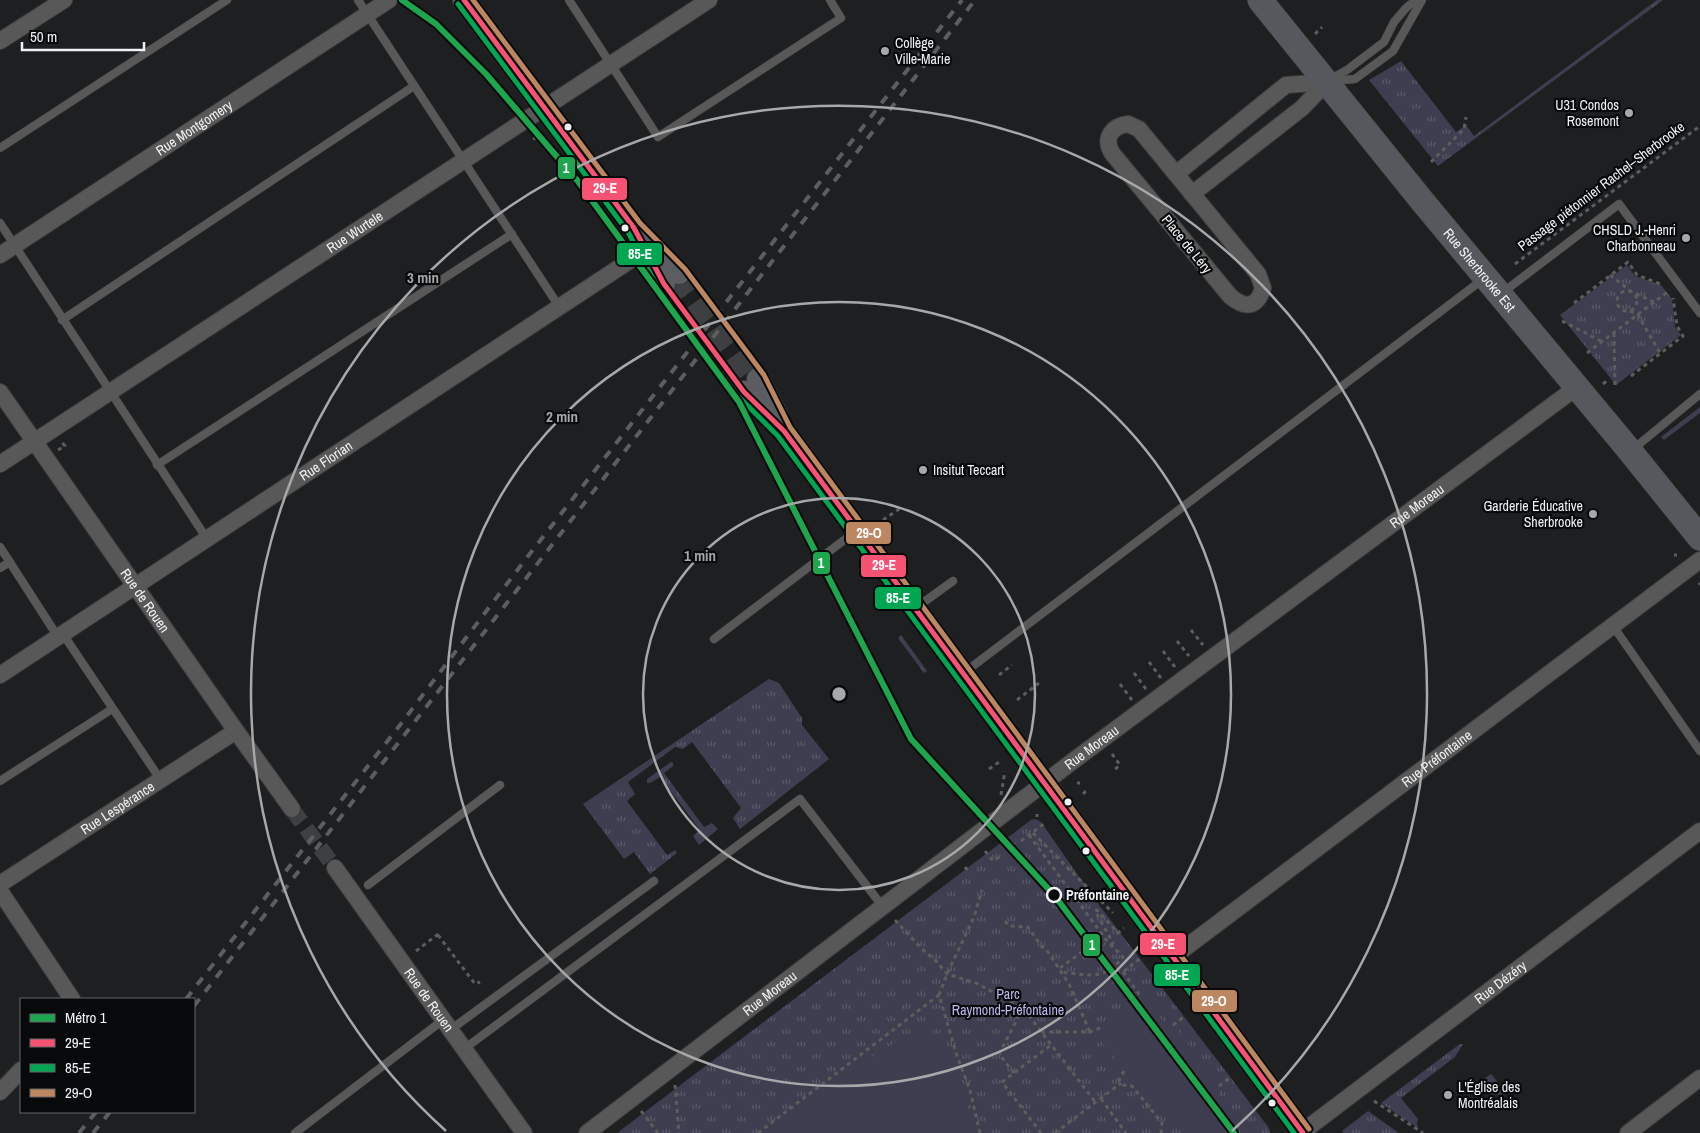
<svg xmlns="http://www.w3.org/2000/svg" width="1700" height="1133" font-family="'Archivo Narrow',sans-serif">
<style>
.grass{fill:url(#grass-tufts)}
.forest{fill:url(#forest-crowns)}
.pitch{fill:#3e3e50}
.lines{fill:none;stroke-linecap:round;stroke-linejoin:round}
.street-tunnel{stroke:#3e3f40;stroke-width:16;stroke-dasharray:16 8;stroke-linecap:butt}
.secondary-tunnel{stroke:#3e3f40;stroke-width:22;stroke-dasharray:22 11;stroke-linecap:butt}
.lane-casing{stroke:#3a3b3c;stroke-width:9}
.street-casing{stroke:#3a3b3c;stroke-width:18}
.secondary-casing{stroke:#3a3b3c;stroke-width:24}
.primary-casing{stroke:#3a3b3c;stroke-width:26}
.path{stroke:#5d5d5e;stroke-width:3;stroke-dasharray:4 4;stroke-linecap:butt}
.lane{stroke:#585859;stroke-width:8}
.street{stroke:#585859;stroke-width:16}
.secondary{stroke:#5b5d61;stroke-width:22}
.primary{stroke:#55585c;stroke-width:25}
.rail{stroke:#5c5d5e;stroke-width:4;stroke-dasharray:9 9;stroke-linecap:butt}
.bus-1-casing{stroke:#08090a;stroke-width:9}
.bus-2-casing{stroke:#08090a;stroke-width:9}
.bus-3-casing{stroke:#08090a;stroke-width:9}
.bus-1{stroke:#f65372;stroke-width:5}
.bus-2{stroke:#00a651;stroke-width:5}
.bus-3{stroke:#bb8660;stroke-width:5}
.metro-1-casing{stroke:#08090a;stroke-width:10}
.metro-1{stroke:#1ea64f;stroke-width:6}
.ring{fill:none;stroke:#a7a8aa;stroke-width:2.5}
.poi-dot{fill:#a7a8aa;stroke:#08090a;stroke-width:2}
.bus-dot{fill:#f1f2f4;stroke:#08090a;stroke-width:2}
.stop-dot{fill:#08090a;stroke:#f1f2f4;stroke-width:2.5}
.labels{text-anchor:middle;stroke-width:4.5;stroke-linejoin:round;paint-order:stroke}
.poi-label{font-size:14px;fill:#f1f2f4;stroke:#08090a;text-anchor:start}
.street-label{font-size:14px;fill:#f1f2f4;stroke:#08090a}
.stop-label{font-size:14px;font-weight:bold;fill:#f1f2f4;stroke:#08090a;text-anchor:start}
.park-label{font-size:14px;fill:#bbbaf1;stroke:#08090a}
.centre{fill:#a7a8aa;stroke:#08090a;stroke-width:2.5}
.ring-label{font-size:15px;text-anchor:middle;font-weight:bold;fill:#a7a8aa;stroke:#08090a;stroke-width:4.5;stroke-linejoin:round;paint-order:stroke}
.line-badge{stroke:#08090a;stroke-width:2}
.badge-label{font-size:14px;text-anchor:middle;font-weight:bold;fill:#fff}
</style>
<defs>
<pattern id="grass-tufts" width="24" height="20" patternUnits="userSpaceOnUse" patternTransform="scale(1.25)"><rect width="24" height="20" fill="#3e3e50"/><path d="M3 7l-1-3M5 7V3M7 7l1-3M15 17l-1-3M17 17v-4M19 17l1-3" fill="none" stroke="#5a5a6a"/></pattern>
<pattern id="forest-crowns" width="20" height="18" patternUnits="userSpaceOnUse" patternTransform="scale(1.25)"><rect width="20" height="18" fill="#3e3e50"/><path d="M2 6a3 3 0 1 1 6 0M12 15a3 3 0 1 1 6 0" fill="none" stroke="#5a5a6a"/></pattern>
</defs>
<rect width="100%" height="100%" fill="#1e1f20"/>
<!-- grass -->
<g class="grass">
<polygon points="1657,0 1663,0 1438,166 1369,80 1401,61 1456,132 1466,125 1474,136"/>
<polygon points="1627,265 1635,276 1661,285 1672,299 1675,327 1681,335 1616,385 1560,315"/>
<polygon points="1700,407 1700,413 1664,440 1661,437"/>
<polygon points="769,679 779,683 802,718 802,725 829,759 740,829 733,818 741,808 692,742 683,749 675,747 628,782 635,794 627,801 667,855 675,850 677,853 650,874 634,852 624,859 583,804"/>
<polygon points="671,762 673,763 673,766 664,773 704,827 712,823 718,829 699,845 693,836 700,830 660,777 650,783 647,783 647,779"/>
<polygon points="1035,819 1041,822 1096,901 1269,1128 1270,1133 617,1133 1031,820"/>
<polygon points="1460,1044 1463,1044 1455,1057 1401,1098 1418,1119 1417,1124 1418,1128 1381,1103"/>
<polygon points="1491,1074 1505,1091 1500,1095 1484,1093 1478,1083"/>
<polygon points="1368,1111 1399,1133 1344,1133 1342,1131"/>
</g>
<!-- forest -->
<polygon class="forest" points="901,635 927,671 924,673 898,638"/>
<!-- pitch -->
<g class="pitch">
<polygon points="1143,995 1167,1027 1172,1023 1222,1090 1218,1093 1238,1119 1220,1133 1184,1133 1151,1090 1143,1096 1099,1038 1104,1035 1100,1028"/>
<path d="M928,1024c26,40 38,60 44,109h-203v-4l81,-60z"/>
</g>
<g class="lines">
<!-- street-tunnel -->
<polyline class="street-tunnel" points="292,809 335,868"/>
<!-- secondary-tunnel -->
<g class="secondary-tunnel">
<polyline points="679,273 758,379"/>
<polyline points="664,284 744,392"/>
</g>
<!-- lane casing -->
<g class="lane-casing">
<g id="lane">
<polyline points="358,0 560,308"/>
<polyline points="569,0 658,137 841,18 830,0"/>
<polyline points="1329,80 1347,70 1384,42 1394,22 1406,8 1416,0"/>
<polyline points="1331,81 1355,79 1393,51 1422,0"/>
<polyline points="0,148 227,0"/>
<polyline points="0,223 207,539"/>
<polyline points="1502,293 1619,204 1700,313"/>
<polyline points="62,320 414,86"/>
<polyline points="1632,450 1700,394"/>
<polyline points="157,465 512,234"/>
<polyline points="0,547 58,637"/>
<polyline points="0,568 10,562"/>
<polyline points="917,607 953,581"/>
<polyline points="1613,626 1700,751"/>
<polyline points="63,634 160,779"/>
<polyline points="714,639 856,531"/>
<polyline points="965,672 1482,280"/>
<polyline points="0,781 112,709"/>
<polyline points="368,885 500,785"/>
<polyline points="450,1030 654,881"/>
<polyline points="464,1049 800,799 883,907"/>
<polyline points="295,1133 443,1020"/>
</g>
</g>
<!-- street casing -->
<g class="street-casing">
<g id="street">
<polyline points="0,41 64,0"/>
<path d="M1128,124l11,5 119,145 5,14c-6,20 -18,21 -33,8l-118,-143c-9,-15 0,-27 16,-29z"/>
<polyline points="1176,174 1286,85 1327,82"/>
<polyline points="1192,194 1302,108 1327,82"/>
<path id="s1" d="M0,255l389,-255"/>
<path id="s2" d="M0,392l236,339 56,78"/>
<path id="s3" d="M0,464l709,-464"/>
<path id="s4" d="M0,675l652,-429"/>
<path id="s5" d="M335,868l189,265"/>
<path id="s6" d="M0,884l236,-153"/>
<polyline points="0,891 72,999"/>
<path id="s7" d="M1173,957l527,-397"/>
<polyline points="0,1092 21,1070"/>
<path id="s8" d="M587,1133l486,-372 504,-374"/>
<path id="s9" d="M1301,1133l399,-302"/>
<polyline points="1628,1133 1700,1078"/>
</g>
</g>
<!-- secondary casing -->
<g class="secondary-casing">
<g id="secondary">
<polyline points="464,0 634,228 679,273"/>
<polyline points="645,249 664,284"/>
<polyline points="758,379 777,416"/>
<polyline points="744,392 784,431 1303,1133"/>
</g>
</g>
<!-- primary casing -->
<g class="primary-casing">
<g id="primary">
<path id="s10" d="M1260,0l163,202 207,249 70,87"/>
</g>
</g>
<!-- path -->
<g class="path">
<polyline points="1315,34 1322,27"/>
<polyline points="534,140 535,136"/>
<polyline points="1431,162 1464,129 1466,117"/>
<polyline points="1515,264 1700,126"/>
<polyline points="1610,275 1632,292 1654,302"/>
<circle cx="1627" cy="301" r="10"/>
<polyline points="1574,303 1628,262 1637,275 1663,285"/>
<polyline points="1630,311 1638,315 1660,353"/>
<polyline points="1562,321 1603,342"/>
<polyline points="1614,333 1615,387"/>
<polyline points="1587,353 1670,290"/>
<polyline points="1631,376 1683,336 1677,326 1673,298"/>
<polyline points="1603,384 1609,379"/>
<polyline points="58,450 65,446 62,442"/>
<polyline points="883,520 902,507"/>
<polyline points="1674,555 1677,555"/>
<polyline points="1699,585 1700,583"/>
<polyline points="1191,630 1203,645"/>
<polyline points="1177,641 1189,656"/>
<polyline points="1163,651 1175,667"/>
<polyline points="1149,662 1161,678"/>
<polyline points="1134,673 1146,689"/>
<polyline points="999,675 1012,665"/>
<polyline points="1120,684 1132,700"/>
<polyline points="1017,700 1039,683"/>
<polyline points="1112,754 1120,765 1114,770"/>
<polyline points="989,769 999,762"/>
<polyline points="1077,783 1080,783"/>
<polyline points="1083,794 1088,789"/>
<polyline points="1001,795 1005,771"/>
<polyline points="1037,817 1037,814"/>
<polyline points="1033,833 1113,913"/>
<path d="M1029,835l78,106 16,16c-19,24 -34,18 -61,15"/>
<polyline points="1021,841 1045,823"/>
<polyline points="985,851 993,861 1002,855"/>
<polyline points="965,867 968,871"/>
<polyline points="895,920 922,949 936,961 947,974 976,983 1023,1008 1096,1103"/>
<polyline points="1005,921 1009,926 1028,927 1042,947 1046,949 1069,984 1090,1032"/>
<polyline points="438,935 475,984 480,982"/>
<polyline points="1111,945 1113,943 1095,911 1097,910 1118,933 1124,928"/>
<polyline points="416,951 441,932"/>
<polyline points="1060,968 1105,935"/>
<polyline points="1108,972 1123,972 1142,957"/>
<polyline points="1123,972 1141,997"/>
<polyline points="1173,1025 1185,1016"/>
<polyline points="1041,1032 1090,1032 1100,1028"/>
<polyline points="1124,1071 1119,1080 1123,1085 1132,1086 1162,1123 1161,1133"/>
<polyline points="1014,1073 999,1054 1023,1008"/>
<polyline points="675,1085 679,1133"/>
<polyline points="1219,1086 1231,1077"/>
<polyline points="1101,1099 1126,1133"/>
<polyline points="1374,1101 1423,1133"/>
<polyline points="641,1111 658,1133"/>
<polyline points="758,1133 939,995"/>
<polyline points="980,1133 970,1090 956,1053 939,995 947,974 974,917 982,890"/>
<polyline points="1041,1133 1002,1082 1051,1045"/>
<polyline points="1055,1133 1121,1083"/>
</g>
<!-- lane -->
<use href="#lane" class="lane"/>
<!-- street -->
<use href="#street" class="street"/>
<!-- secondary -->
<use href="#secondary" class="secondary"/>
<!-- primary -->
<use href="#primary" class="primary"/>
<!-- rail -->
<g class="rail">
<polyline points="186,999 400,725 525,560 962,0"/>
<polyline points="194,1006 975,0"/>
<polyline points="79,1133 96,1112"/>
<polyline points="93,1133 110,1112"/>
</g>
<!-- bus-1 casing -->
<g class="bus-1-casing">
<polyline id="bus-1" points="464,0 634,228 664,284 744,392 784,431 1303,1133"/>
</g>
<!-- bus-2 casing -->
<g class="bus-2-casing">
<polyline id="bus-2" points="458,4 628,232 658,288 738,396 778,436 1294,1133"/>
</g>
<!-- bus-3 casing -->
<g class="bus-3-casing">
<polyline id="bus-3" points="473,0 640,223 685,269 764,375 790,427 1309,1129"/>
</g>
<!-- bus-1 -->
<use href="#bus-1" class="bus-1"/>
<!-- bus-2 -->
<use href="#bus-2" class="bus-2"/>
<!-- bus-3 -->
<use href="#bus-3" class="bus-3"/>
<!-- metro-1 casing -->
<g class="metro-1-casing">
<polyline id="metro-1" points="402,0 436,24 486,74 577,180 739,402 911,739 1054,895 1234,1133"/>
</g>
<!-- metro-1 -->
<use href="#metro-1" class="metro-1"/>
</g>
<!-- distance rings -->
<g class="ring">
<circle cx="839" cy="694" r="196"/>
<circle cx="839" cy="694" r="392"/>
<path d="M446 1131A588 588 0 1 1 1232 1131"/>
</g>
<!-- markers -->
<g class="poi-dot">
<circle cx="885" cy="51" r="5"/>
<circle cx="1629" cy="113" r="5"/>
<circle cx="1686" cy="238" r="5"/>
<circle cx="923" cy="470" r="5"/>
<circle cx="1593" cy="514" r="5"/>
<circle cx="1448" cy="1095" r="5"/>
</g>
<g class="bus-dot">
<circle cx="568" cy="127" r="4.5"/>
<circle cx="625" cy="228" r="4.5"/>
<circle cx="1068" cy="802" r="4.5"/>
<circle cx="1086" cy="851" r="4.5"/>
<circle cx="1272" cy="1103" r="4.5"/>
</g>
<circle class="stop-dot" cx="1054" cy="895" r="7"/>
<g class="labels">
<!-- poi labels -->
<g class="poi-label">
<text x="895" y="48">Collège<tspan x="895" dy="16">Ville-Marie</tspan></text>
<text x="1619" y="110" text-anchor="end">U31 Condos<tspan x="1619" dy="16">Rosemont</tspan></text>
<text x="1676" y="235" text-anchor="end">CHSLD J.-Henri<tspan x="1676" dy="16">Charbonneau</tspan></text>
<text x="933" y="475">Insitut Teccart</text>
<text x="1583" y="511" text-anchor="end">Garderie Éducative<tspan x="1583" dy="16">Sherbrooke</tspan></text>
<text x="1458" y="1092">L'Église des<tspan x="1458" dy="16">Montréalais</tspan></text>
</g>
<!-- street labels -->
<g class="street-label">
<text dy="5" stroke="none"><textPath href="#s1" startOffset="232">Rue Montgomery</textPath></text>
<text transform="translate(1601 186) rotate(-37)" y="5">Passage piétonnier Rachel–Sherbrooke</text>
<text dy="5" stroke="none"><textPath href="#s3" startOffset="424">Rue Wurtele</textPath></text>
<text transform="translate(1187 244) rotate(51)" y="5">Place de Léry</text>
<text dy="5" stroke="none"><textPath href="#s10" startOffset="348">Rue Sherbrooke Est</textPath></text>
<text dy="5" stroke="none"><textPath href="#s4" startOffset="390">Rue Florian</textPath></text>
<text dy="5" stroke="none"><textPath href="#s8" startOffset="1040">Rue Moreau</textPath></text>
<text dy="5" stroke="none"><textPath href="#s2" startOffset="254">Rue de Rouen</textPath></text>
<text dy="5" stroke="none"><textPath href="#s8" startOffset="635">Rue Moreau</textPath></text>
<text dy="5" stroke="none"><textPath href="#s7" startOffset="330">Rue Préfontaine</textPath></text>
<text dy="5" stroke="none"><textPath href="#s6" startOffset="140">Rue Lespérance</textPath></text>
<text dy="5" stroke="none"><textPath href="#s9" startOffset="250">Rue Dézéry</textPath></text>
<text dy="5" stroke="none"><textPath href="#s8" startOffset="230">Rue Moreau</textPath></text>
<text dy="5" stroke="none"><textPath href="#s5" startOffset="162">Rue de Rouen</textPath></text>
</g>
<!-- stop labels -->
<g class="stop-label">
<text x="1066" y="900">Préfontaine</text>
</g>
<!-- park labels -->
<g class="park-label">
<text x="1008" y="999">Parc<tspan x="1008" dy="16">Raymond-Préfontaine</tspan></text>
</g>
</g>
<circle cx="839" cy="694" r="8" class="centre"/>
<g class="ring-label">
<text x="423" y="283">3 min</text>
<text x="562" y="422">2 min</text>
<text x="700" y="561">1 min</text>
</g>
<g class="line-badge">
<rect x="557" y="156" width="19" height="24" rx="5" fill="#1ea64f"/>
<rect x="581" y="177" width="47" height="24" rx="5" fill="#f65372"/>
<rect x="616" y="242" width="47" height="24" rx="5" fill="#00a651"/>
<rect x="845" y="521" width="47" height="24" rx="5" fill="#bb8660"/>
<rect x="812" y="551" width="19" height="24" rx="5" fill="#1ea64f"/>
<rect x="860" y="554" width="47" height="24" rx="5" fill="#f65372"/>
<rect x="874" y="586" width="48" height="24" rx="5" fill="#00a651"/>
<rect x="1139" y="932" width="48" height="24" rx="5" fill="#f65372"/>
<rect x="1082" y="933" width="19" height="24" rx="5" fill="#1ea64f"/>
<rect x="1153" y="963" width="48" height="24" rx="5" fill="#00a651"/>
<rect x="1191" y="989" width="47" height="24" rx="5" fill="#bb8660"/>
</g>
<g class="badge-label">
<text x="566" y="173">1</text>
<text x="605" y="193">29-E</text>
<text x="640" y="259">85-E</text>
<text x="869" y="538">29-O</text>
<text x="821" y="568">1</text>
<text x="884" y="570">29-E</text>
<text x="898" y="603">85-E</text>
<text x="1163" y="949">29-E</text>
<text x="1092" y="950">1</text>
<text x="1177" y="980">85-E</text>
<text x="1214" y="1006">29-O</text>
</g>
<!-- legend -->
<rect x="20" y="998" width="175" height="115" fill="#08090a" stroke="#656668"/>
<rect x="30" y="1014" width="25" height="8" fill="#1ea64f" stroke="#656668"/>
<text x="65" y="1023" font-size="15" fill="#f1f2f4">Métro 1</text>
<rect x="30" y="1039" width="25" height="8" fill="#f65372" stroke="#656668"/>
<text x="65" y="1048" font-size="15" fill="#f1f2f4">29-E</text>
<rect x="30" y="1064" width="25" height="8" fill="#00a651" stroke="#656668"/>
<text x="65" y="1073" font-size="15" fill="#f1f2f4">85-E</text>
<rect x="30" y="1089" width="25" height="8" fill="#bb8660" stroke="#656668"/>
<text x="65" y="1098" font-size="15" fill="#f1f2f4">29-O</text>
<!-- scale -->
<path d="M22 42v8h122v-8" fill="none" stroke="#f1f2f4" stroke-width="2.5"/>
<text x="30" y="42" font-size="15" fill="#f1f2f4" stroke="#08090a" stroke-width="4" paint-order="stroke">50 m</text>
</svg>
